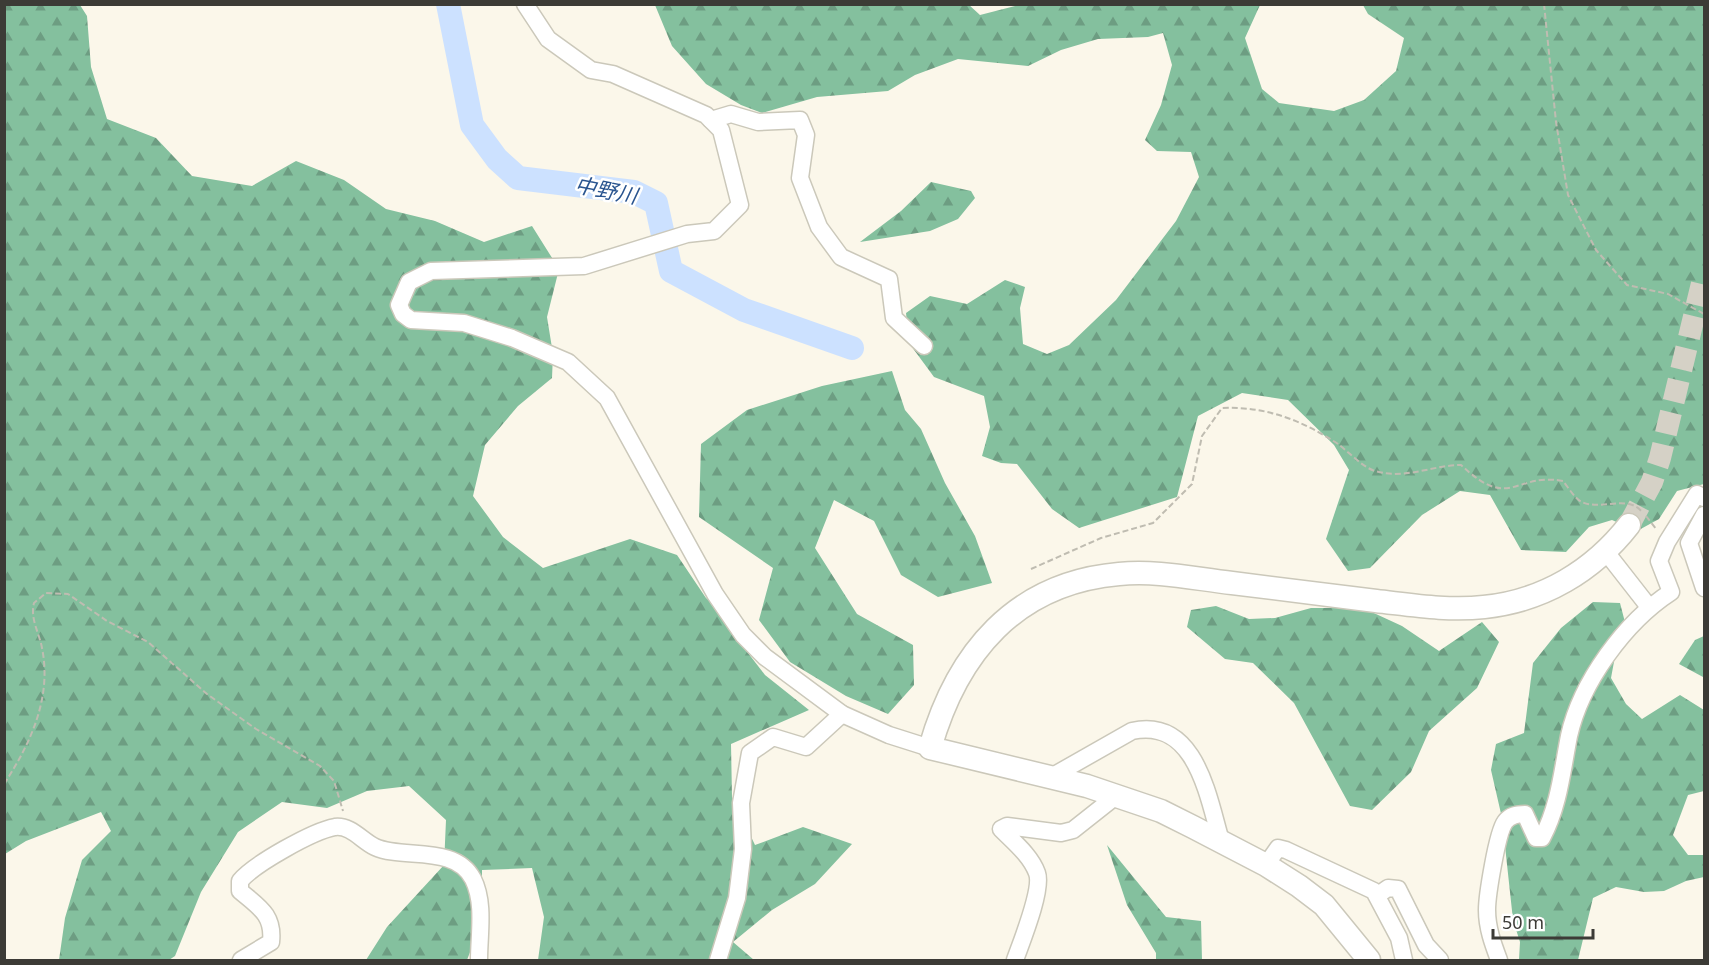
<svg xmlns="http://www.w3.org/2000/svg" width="1709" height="965" font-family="'Noto Sans','Noto Sans JP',sans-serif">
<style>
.forest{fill:url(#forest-firs)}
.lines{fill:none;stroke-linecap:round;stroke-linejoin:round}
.river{stroke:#cce1ff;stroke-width:24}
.secondary-tunnel{stroke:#d5d1c6;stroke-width:22;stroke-dasharray:22 11;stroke-linecap:butt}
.street-casing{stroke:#cbc8ba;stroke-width:19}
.secondary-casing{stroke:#cbc8ba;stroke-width:25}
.path{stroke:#bfbcb1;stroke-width:2;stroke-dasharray:6 3;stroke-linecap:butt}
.street{stroke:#fff;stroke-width:16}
.secondary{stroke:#fff;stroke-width:22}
.labels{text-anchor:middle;stroke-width:5;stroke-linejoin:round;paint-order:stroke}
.water-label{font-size:21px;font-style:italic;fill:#29548f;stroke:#fff}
</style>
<defs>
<pattern id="forest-firs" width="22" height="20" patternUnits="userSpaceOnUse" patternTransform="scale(1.5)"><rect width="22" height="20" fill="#84c09e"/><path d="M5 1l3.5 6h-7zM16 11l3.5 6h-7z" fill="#6d9d82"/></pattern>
</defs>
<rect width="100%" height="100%" fill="#fbf7ea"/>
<!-- forest -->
<g class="forest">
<polygon points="968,4 980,15 1023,4 1260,5 1245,38 1262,89 1279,103 1334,111 1364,100 1396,71 1404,38 1368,14 1363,5 1704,5 1704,484 1677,491 1659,519 1637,531 1612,520 1589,527 1566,552 1521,550 1490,495 1460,491 1422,515 1370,568 1348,571 1326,539 1349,470 1334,445 1288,400 1242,393 1198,416 1177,497 1079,528 1052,509 1017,464 1001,463 982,456 990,427 984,396 934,377 909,343 906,313 930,296 967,304 1005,280 1025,287 1020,308 1023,344 1047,354 1069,345 1116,300 1176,221 1199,177 1191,152 1157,151 1145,140 1161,105 1172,65 1163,33 1148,37 1098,39 1061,50 1028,66 958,59 915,75 888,91 817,97 762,113 741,105 706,84 672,46 655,5"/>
<polygon points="4,5 80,5 87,16 91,67 107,119 156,138 192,176 252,186 296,161 344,180 386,209 435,221 484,242 532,226 559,269 547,317 553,354 552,378 518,406 485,445 473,496 503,537 543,568 630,539 677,555 706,598 725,612 745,649 765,675 809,710 731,744 732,797 755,845 803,827 852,844 815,884 772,910 733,942 754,960 538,960 544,917 532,868 482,870 482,921 467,960 366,960 387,927 444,865 446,820 409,786 367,791 327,808 282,802 238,832 201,892 175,956 169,960 59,960 65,918 82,860 111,831 101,812 26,841 5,854"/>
<polygon points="931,182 971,191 975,198 958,219 930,231 860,242 901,211"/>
<polygon points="892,371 905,410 921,429 945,483 975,536 992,583 938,597 901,575 874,521 834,500 815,548 857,614 913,645 914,685 888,714 846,696 790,662 759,620 773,568 699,517 701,444 747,410 822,386"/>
<polygon points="1593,602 1620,603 1627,630 1616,651 1611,678 1626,704 1642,719 1680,695 1704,710 1704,791 1688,795 1673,835 1688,855 1704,855 1704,877 1686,881 1664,891 1644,892 1616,887 1593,898 1578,960 1519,960 1520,942 1513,920 1502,818 1491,770 1496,744 1524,733 1533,663 1561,628"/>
<polygon points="1216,606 1249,619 1275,618 1311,608 1363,608 1402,626 1439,651 1482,622 1499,642 1477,688 1429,731 1411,772 1372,810 1350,806 1294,703 1253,663 1225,659 1187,627 1191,610"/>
<polygon points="1704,636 1704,677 1703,677 1679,664 1695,640"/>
<polygon points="1107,845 1166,917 1201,921 1202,960 1156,960 1156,953 1127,905"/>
</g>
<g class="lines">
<!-- river -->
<polyline class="river" points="448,4 472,125 497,159 518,178 634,192 656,203 671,271 744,310 852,348"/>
<!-- secondary-tunnel -->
<polyline class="secondary-tunnel" points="1629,525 1652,482 1660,458 1704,275"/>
<!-- street casing -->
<g class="street-casing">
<g id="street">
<polyline points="525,4 548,39 591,70 613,74 706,115 721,130 740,205 714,231 687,234 584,266 431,271 409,282 399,305 403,314 411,320 464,323 512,338 568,362 607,398 715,594 743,635 765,657 842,714 889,735 930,748"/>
<polyline points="711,120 731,114 758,122 800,120 806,135 800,178 819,227 841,257 889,279 894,318 924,346"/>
<polyline points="1704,515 1689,543 1704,588"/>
<polyline points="1606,552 1649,607"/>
<path d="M1051,777l81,-46c64,-14 76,66 89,110"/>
<polyline points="1266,865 1278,848 1286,850 1374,891 1399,938 1404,960"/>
<polyline points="1378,895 1388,888 1398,889 1426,945 1440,960"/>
<path d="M241,960l30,-18c3,-27 -12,-35 -31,-51v-10c14,-17 73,-50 95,-54 16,-2 27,14 40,20 28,13 80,-3 98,32 12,24 6,55 6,81"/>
<polyline points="718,960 737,898 743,849 741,803 750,753 773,737 806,747 842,714"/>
<path d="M1015,960c6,-17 28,-71 22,-87 -6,-17 -23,-31 -36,-44l6,-3 54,7 12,-3 43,-34"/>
<path d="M1499,960c-6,-16 -12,-32 -12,-50 0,-14 10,-77 18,-88 5,-7 12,-8 20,-8l11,24h6c17,-32 20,-66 27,-102 12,-54 56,-114 102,-144l-12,-31 8,-19 30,-48 7,4"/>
</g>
</g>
<!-- secondary casing -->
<g class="secondary-casing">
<path id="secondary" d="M1369,960l-45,-55 -25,-19 -33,-21 -73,-38 -32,-16 -74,-25 -157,-38c27,-95 85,-165 189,-174 38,-4 76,5 113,9 48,6 96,12 144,18 36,4 72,10 108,6 59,-6 109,-36 145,-82"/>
</g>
<!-- path -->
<g class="path">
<polyline points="1544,4 1556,122 1568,195 1596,250 1627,285 1668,294 1704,314"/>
<polyline points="1646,516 1657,530"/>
<path d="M1031,569l70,-31 52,-15 39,-39 10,-48 20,-28c43,-2 80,12 116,36 11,8 24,23 37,27 30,9 58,-6 86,-6 50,47 53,7 102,16 5,6 12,18 19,21 19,9 46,-8 60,10"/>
<path d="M4,784c27,-41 48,-87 38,-136 -3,-16 -12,-29 -8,-45l12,-10 22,1 39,27 41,21 59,52 49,35 64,37 14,15 9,30"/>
</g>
<!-- street -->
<use href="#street" class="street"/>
<!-- secondary -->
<use href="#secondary" class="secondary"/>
</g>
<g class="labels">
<!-- water labels -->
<g class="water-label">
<text transform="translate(606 191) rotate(11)" y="7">中野川</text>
</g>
</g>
<!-- border -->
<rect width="1709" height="965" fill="none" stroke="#3c3b36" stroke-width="12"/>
<!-- scale -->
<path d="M1493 929v9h100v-9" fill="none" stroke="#3c3b36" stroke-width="3"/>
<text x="1502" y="929" font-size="18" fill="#3c3b36" stroke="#ffffff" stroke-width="4.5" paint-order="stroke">50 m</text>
</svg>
